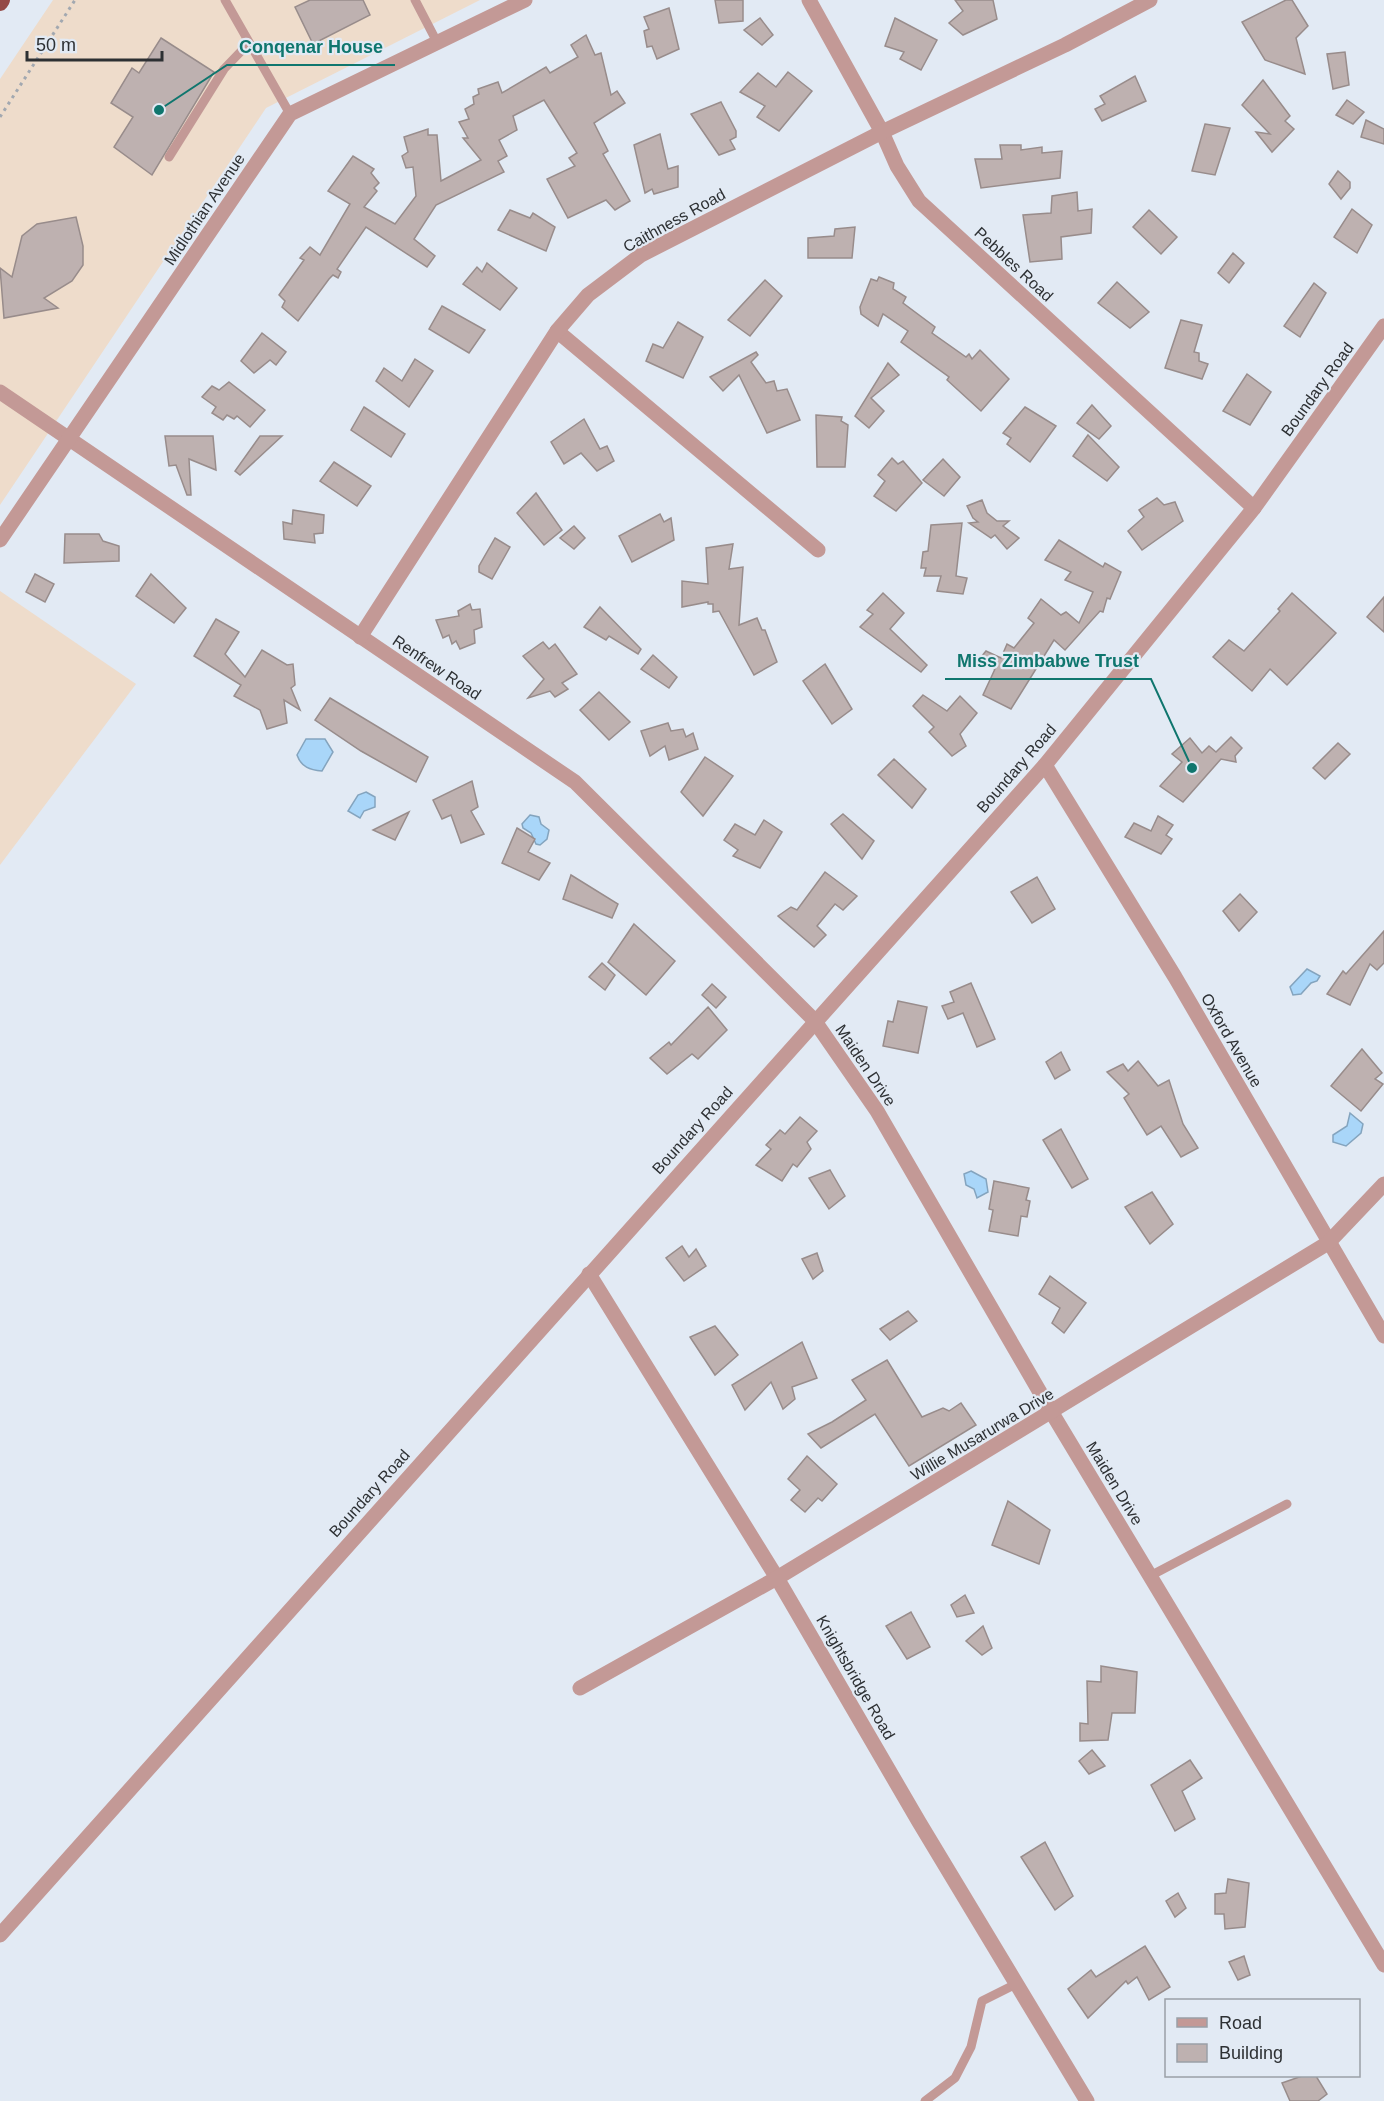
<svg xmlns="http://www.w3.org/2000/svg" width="1384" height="2101" font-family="Helvetica,sans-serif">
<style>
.commercial{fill:#eedccb}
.water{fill:#a9d6f9;stroke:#84a4be;stroke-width:1.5}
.building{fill:#beb1b0;stroke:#988c8b;stroke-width:1.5}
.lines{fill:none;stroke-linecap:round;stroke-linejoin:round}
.path{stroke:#a2a8b0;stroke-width:3;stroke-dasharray:3 4.5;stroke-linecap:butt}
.service{stroke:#c39996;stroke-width:9}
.minor{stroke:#c39996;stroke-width:15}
.trunk{stroke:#944845;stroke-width:16}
.labels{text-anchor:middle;stroke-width:4.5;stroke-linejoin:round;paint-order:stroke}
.street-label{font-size:16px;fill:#2d3033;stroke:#e2eaf4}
.leader{fill:none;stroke:#0f766e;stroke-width:2}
.callout-dot{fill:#0f766e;stroke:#e2eaf4;stroke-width:2}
.callout-label{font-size:18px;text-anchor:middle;font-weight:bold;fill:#0f766e;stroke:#e2eaf4;stroke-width:4.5;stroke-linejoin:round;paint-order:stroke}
</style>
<rect width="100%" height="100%" fill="#e2eaf4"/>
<!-- commercial -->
<g class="commercial">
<polygon points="53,0 480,0 266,108 0,505 0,79"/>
<polygon points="0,591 136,684 0,865"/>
</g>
<!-- water -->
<g class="water">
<path d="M306,739h19l8,13 -11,19c-12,-1 -21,-4 -25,-16z"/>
<polygon points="366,792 375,797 375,807 364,811 360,818 348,811 358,795"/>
<polygon points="530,815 539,817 541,824 549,830 547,839 540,845 536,844 531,833 523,828 522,824"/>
<polygon points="1307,969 1320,976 1317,981 1311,983 1301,994 1293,995 1290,987"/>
<polygon points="1350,1113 1363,1124 1361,1133 1346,1146 1333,1142 1333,1135 1347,1126"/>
<polygon points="971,1171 986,1179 988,1192 977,1198 974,1189 966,1185 964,1174"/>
</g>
<!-- building -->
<g class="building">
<polygon points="310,0 363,0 370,15 313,44 295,7"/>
<polygon points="715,0 743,0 743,21 719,23"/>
<polygon points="955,0 993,0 997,19 963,35 949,23 963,11"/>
<polygon points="1286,0 1292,0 1308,26 1296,38 1305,74 1265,60 1242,22"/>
<polygon points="669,8 679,49 657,59 652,46 647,47 644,31 649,29 644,17"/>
<polygon points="760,18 773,35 762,45 744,30"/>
<polygon points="895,18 937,40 921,70 900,59 904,52 885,46"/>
<polygon points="586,35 595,55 601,53 611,95 617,91 625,103 594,123 608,151 603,154 630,201 615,210 606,200 568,218 547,179 575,166 569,158 577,153 544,100 513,116 517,130 499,140 507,156 498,161 504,172 436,205 414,239 435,256 427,267 366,227 337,269 341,272 338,278 333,275 329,279 298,321 282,307 285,301 279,295 304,260 300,258 310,247 320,255 350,204 328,191 353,156 374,169 371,173 379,183 374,188 377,191 364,207 395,224 416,196 413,167 406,168 402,156 408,152 404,137 428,129 428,135 437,135 441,181 481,160 463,138 468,138 459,122 469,119 465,109 474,104 473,97 479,94 478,89 498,82 502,93 546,67 550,73 578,57 571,45"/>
<polygon points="161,38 214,72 152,175 114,147 133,117 111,103 132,68 139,73"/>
<polygon points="1345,52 1349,85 1333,89 1327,54"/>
<polygon points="788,72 812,91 779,131 757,117 765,106 740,92 758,73 776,87"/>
<polygon points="1135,76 1146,101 1102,121 1095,109 1105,104 1100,96"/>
<polygon points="1263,80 1290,116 1285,121 1294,129 1272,152 1256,132 1270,134 1242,105"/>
<polygon points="1347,100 1364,112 1353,124 1336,115"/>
<polygon points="721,102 736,131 736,137 730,140 735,149 719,155 691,114"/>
<polygon points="1366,120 1384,129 1384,144 1361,137"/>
<polygon points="1205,124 1230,128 1215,175 1192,171"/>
<polygon points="660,134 668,169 678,166 678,187 654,194 652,189 645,193 634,145"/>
<polygon points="1000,145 1021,145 1021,150 1042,147 1042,153 1062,151 1060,178 981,188 975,159 1002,159"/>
<polygon points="1338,171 1350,182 1350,188 1341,199 1329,184"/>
<polygon points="1077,192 1078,211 1092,209 1091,233 1061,237 1062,259 1030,262 1023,215 1051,213 1052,196"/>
<polygon points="1352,209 1372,225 1357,253 1334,237"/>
<polygon points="510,210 530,218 533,213 555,227 546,251 498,230"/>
<polygon points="1149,210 1177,237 1161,254 1133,227"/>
<polygon points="76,217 83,246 83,265 72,281 44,298 58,308 4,318 0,268 12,277 22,236 37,224"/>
<polygon points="855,227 852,258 808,258 808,238 834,236 835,229"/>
<polygon points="1233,253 1244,263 1229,283 1218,273"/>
<polygon points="487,263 517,288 500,310 463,284 477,267 482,272"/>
<polygon points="879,277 894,283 893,289 906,297 903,303 935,327 932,333 966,357 969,354 972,359 980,350 1009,379 981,411 947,380 949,377 901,342 908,331 883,314 878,326 861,314 860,307 871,279 877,281"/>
<polygon points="765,280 782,296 750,336 728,320"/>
<polygon points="1117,282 1149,312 1130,328 1098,303"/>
<polygon points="1314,283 1326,293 1300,337 1284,326"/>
<polygon points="442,306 485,330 469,353 429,329"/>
<polygon points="1181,320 1202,325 1194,352 1199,353 1199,361 1208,364 1202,379 1165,368"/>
<polygon points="678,322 703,337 683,378 646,361 653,344 663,348"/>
<polygon points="262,333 286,352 276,365 270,360 254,373 241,361"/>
<polygon points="756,352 758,355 751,362 766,383 774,381 777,391 787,389 800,420 767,433 739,375 723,391 710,377"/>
<polygon points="415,359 433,371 409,407 376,381 384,368 402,381"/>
<polygon points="888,363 899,375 871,398 884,411 869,428 855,416"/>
<polygon points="1247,374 1271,392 1250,425 1223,411"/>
<polygon points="229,382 265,410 250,427 237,416 234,419 227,415 223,420 212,413 216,407 202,397 212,386 219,390"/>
<polygon points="1092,405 1111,426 1099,439 1077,423"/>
<polygon points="364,407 405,434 391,457 351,430"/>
<polygon points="1025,407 1056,426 1030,462 1007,444 1011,438 1003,433"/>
<polygon points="816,415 842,417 841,421 848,425 845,467 817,467"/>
<polygon points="584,419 600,449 607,446 614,461 597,471 581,453 564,464 551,442"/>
<polygon points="1088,435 1119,467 1107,481 1073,456"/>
<polygon points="165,436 213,436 216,470 189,459 191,495 187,495 176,465 169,466"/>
<polygon points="260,436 282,436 240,475 235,471"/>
<polygon points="892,458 898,464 903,461 922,483 896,511 874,496 885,481 878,475"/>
<polygon points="943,459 960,477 944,496 923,480"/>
<polygon points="334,462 371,486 357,506 320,481"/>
<polygon points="536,493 562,530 544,545 517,513"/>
<polygon points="1157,498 1164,505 1175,502 1183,521 1142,550 1128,531 1144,517 1139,510"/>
<polygon points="982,500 987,513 997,521 1009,521 1003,526 1019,538 1007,549 995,535 991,538 969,523 978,522 973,518 967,506"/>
<polygon points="293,510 324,515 323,533 314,534 315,543 284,539 283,522 292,524"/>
<polygon points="660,514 664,522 671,518 674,540 632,562 619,536"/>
<polygon points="962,523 956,576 967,578 963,594 937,591 941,576 924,576 926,568 921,568 923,552 928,551 931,525"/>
<polygon points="574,526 585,538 574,549 560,538"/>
<polygon points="65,534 99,534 103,541 119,546 119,561 64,563"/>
<polygon points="495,538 510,547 492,579 479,572 479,566"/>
<polygon points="1059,540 1103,567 1105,563 1121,572 1110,599 1107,598 1103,612 1100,611 1065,650 1054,640 1011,709 983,695 995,669 977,662 986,651 1001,658 1007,644 1014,648 1034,623 1028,618 1041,599 1061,615 1066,612 1079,623 1093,592 1065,580 1071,572 1045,560"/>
<polygon points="733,544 729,569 743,567 739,625 757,618 762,630 765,630 777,662 754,675 719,611 713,612 713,604 708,604 708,602 682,607 682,581 708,584 706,548"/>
<polygon points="35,574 54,584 45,602 26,592"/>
<polygon points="151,574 186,608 174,623 136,596"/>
<polygon points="883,593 904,613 890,629 927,665 921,672 860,627 873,614 867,610"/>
<polygon points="1292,593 1336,633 1287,685 1270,669 1252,691 1213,657 1229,640 1244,651 1280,611 1278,609"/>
<polygon points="1384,597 1384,632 1367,617"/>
<polygon points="470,604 472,610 480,609 482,627 474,630 475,643 460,649 456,641 452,644 449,635 443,638 436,620 459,616 458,611"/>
<polygon points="600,607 641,649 638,654 609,636 606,640 584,627"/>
<polygon points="216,619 239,632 225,654 245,677 262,650 287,665 293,664 295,685 291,688 300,710 284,700 287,723 267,729 260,710 234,696 241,685 194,656"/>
<polygon points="543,642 549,649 555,644 577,674 562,683 568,689 555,697 550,691 528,698 544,679 523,656"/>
<polygon points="653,655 677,677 669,688 641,669"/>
<polygon points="825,664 852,709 832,724 803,681"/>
<polygon points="599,692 630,722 609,740 580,710"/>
<polygon points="923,695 947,711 960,696 977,713 960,734 966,746 952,756 929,732 934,727 913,706"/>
<polygon points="330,698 428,757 416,782 361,751 315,720"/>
<polygon points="668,723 671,731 683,729 686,737 693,733 698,749 669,760 665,746 650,756 641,731"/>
<polygon points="1231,737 1242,748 1235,756 1236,762 1221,759 1183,802 1160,786 1182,762 1172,754 1190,738 1202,753 1209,746 1216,752"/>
<polygon points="1338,743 1350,754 1325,779 1313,768"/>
<polygon points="705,757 733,776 703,816 681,792"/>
<polygon points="894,759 926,789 912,808 878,775"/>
<polygon points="472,781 478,807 471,811 484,834 461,843 451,815 442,819 433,800"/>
<polygon points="409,812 395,840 373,830"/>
<polygon points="843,814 874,841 862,859 831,824"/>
<polygon points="1158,816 1173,825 1166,835 1172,839 1161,854 1125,837 1134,823 1151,831"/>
<polygon points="764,820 782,832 760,868 733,856 738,850 724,840 735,824 755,835"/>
<polygon points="517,828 535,839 528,852 550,863 539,880 502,863"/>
<polygon points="825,872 857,896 843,910 835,904 817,926 826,935 814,947 778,916 791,907 797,910"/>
<polygon points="571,875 618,904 612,918 563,899"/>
<polygon points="1037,877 1055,909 1032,923 1011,892"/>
<polygon points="1240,894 1257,912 1239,931 1223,911"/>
<polygon points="634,924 675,961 646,995 608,962"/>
<polygon points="1384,931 1384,963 1377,970 1370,964 1350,1005 1327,994 1343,971 1346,974"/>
<polygon points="602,963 615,975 605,990 589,977"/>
<polygon points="971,983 995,1039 977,1047 963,1013 948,1019 942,1006 954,1002 950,992"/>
<polygon points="712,984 726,997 716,1008 702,995"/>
<polygon points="898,1001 927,1007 918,1053 883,1046 888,1021 893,1022"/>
<polygon points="708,1007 727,1030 698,1059 692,1054 667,1074 650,1058 669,1042 671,1045"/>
<polygon points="1362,1049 1382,1073 1375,1079 1383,1084 1361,1111 1331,1086"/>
<polygon points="1061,1052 1070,1070 1055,1079 1046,1062"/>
<polygon points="1138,1061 1158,1086 1169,1080 1183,1124 1198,1148 1181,1157 1161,1126 1147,1135 1124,1098 1129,1094 1107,1072 1123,1064 1128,1071"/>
<polygon points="800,1117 817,1131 807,1142 811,1149 797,1167 793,1164 782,1181 756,1165 771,1149 766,1145 780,1130 785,1134"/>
<polygon points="1061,1129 1088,1179 1072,1188 1043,1140"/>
<polygon points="830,1170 845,1196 829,1209 809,1178"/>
<polygon points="994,1181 1029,1188 1026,1200 1030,1201 1027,1217 1021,1216 1018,1236 989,1231 993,1210 989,1209"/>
<polygon points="1152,1192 1173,1224 1150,1244 1125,1207"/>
<polygon points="682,1246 689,1257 696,1249 706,1266 684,1281 666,1258"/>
<polygon points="817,1253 823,1271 813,1279 802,1259"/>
<polygon points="1050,1276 1086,1303 1064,1333 1052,1323 1060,1308 1039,1294"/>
<polygon points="908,1311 917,1321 890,1340 880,1329"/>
<polygon points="715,1326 738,1355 715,1375 690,1337"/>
<polygon points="802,1342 817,1378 792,1387 795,1399 783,1409 771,1382 745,1410 732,1385"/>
<polygon points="887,1360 922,1417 943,1408 949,1411 961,1403 976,1425 909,1466 875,1414 821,1448 808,1434 832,1422 866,1400 852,1380"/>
<polygon points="807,1456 837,1484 822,1501 818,1498 805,1512 791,1500 800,1490 788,1479"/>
<polygon points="1008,1501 1050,1530 1039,1564 992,1545"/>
<polygon points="965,1595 974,1613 957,1617 951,1605"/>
<polygon points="911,1612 930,1647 907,1659 886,1626"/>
<polygon points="983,1626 992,1648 982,1655 966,1641"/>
<polygon points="1101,1666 1137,1672 1135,1713 1112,1713 1108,1740 1080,1741 1080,1723 1088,1724 1087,1681 1101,1682"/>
<polygon points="1092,1750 1105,1766 1089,1774 1079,1761"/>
<polygon points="1190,1760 1202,1778 1182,1791 1195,1819 1175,1831 1151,1785"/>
<polygon points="1045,1842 1073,1896 1055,1910 1021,1857"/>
<polygon points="1228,1879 1249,1883 1245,1927 1225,1929 1224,1914 1215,1914 1215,1894 1226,1893"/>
<polygon points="1178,1893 1186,1908 1175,1917 1166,1901"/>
<polygon points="1145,1946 1170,1987 1149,2000 1137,1977 1128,1984 1126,1981 1088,2018 1068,1989 1091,1970 1096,1977"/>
<polygon points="1244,1956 1250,1975 1238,1980 1229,1962"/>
<polygon points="1302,2076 1316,2076 1327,2094 1318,2101 1290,2101 1282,2083"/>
</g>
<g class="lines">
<!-- path -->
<polyline class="path" points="0,117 75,0"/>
<!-- service -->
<g class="service">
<polyline points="225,0 290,114"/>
<polyline points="415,0 438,44"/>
<polyline points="169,157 224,69 249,43"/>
<polyline points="1150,1576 1287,1504"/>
<polyline points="925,2101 955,2078 971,2047 982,2001 1016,1984"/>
</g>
<!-- minor -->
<g class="minor">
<polyline points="809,0 882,132 897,166 919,201 1254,508"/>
<polyline points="557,331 818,550"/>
<polyline points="0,392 575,782 814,1020 877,1111 1052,1413 1384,1965"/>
<polyline points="0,540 290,114 525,0"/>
<polyline points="360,637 557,331 588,295 641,255 882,132 1065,45 1150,0"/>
<polyline points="1045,765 1175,977 1384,1336"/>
<polyline points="589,1274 777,1578 919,1822 1087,2101"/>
<polyline points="580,1688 777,1578 1328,1243 1384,1184"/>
<polyline points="0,1935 1045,765 1254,508 1384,326"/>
</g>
<!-- trunk -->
<polyline class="trunk" points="0,3 2,0"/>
</g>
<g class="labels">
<!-- street labels -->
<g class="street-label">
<text transform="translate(204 209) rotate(-56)" y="6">Midlothian Avenue</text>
<text transform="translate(674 220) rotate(-29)" y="6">Caithness Road</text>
<text transform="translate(1014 264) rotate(43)" y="6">Pebbles Road</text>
<text transform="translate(1317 389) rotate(-54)" y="6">Boundary Road</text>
<text transform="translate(437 667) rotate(34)" y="6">Renfrew Road</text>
<text transform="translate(1016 768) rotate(-49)" y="6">Boundary Road</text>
<text transform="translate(1232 1040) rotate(60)" y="6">Oxford Avenue</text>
<text transform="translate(866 1065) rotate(56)" y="6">Maiden Drive</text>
<text transform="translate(692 1130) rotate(-48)" y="6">Boundary Road</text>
<text transform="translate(982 1434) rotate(-31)" y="6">Willie Musarurwa Drive</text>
<text transform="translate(1115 1483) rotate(59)" y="6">Maiden Drive</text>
<text transform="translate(369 1493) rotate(-48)" y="6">Boundary Road</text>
<text transform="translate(856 1677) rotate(60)" y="6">Knightsbridge Road</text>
</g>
</g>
<!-- callouts -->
<path class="leader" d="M159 110L227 65H395M1192 768L1151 679H945"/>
<g class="callout-dot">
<circle cx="159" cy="110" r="6"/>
<circle cx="1192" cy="768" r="6"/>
</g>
<g class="callout-label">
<text x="311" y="53">Conqenar House</text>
<text x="1048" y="667">Miss Zimbabwe Trust</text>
</g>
<!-- legend -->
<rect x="1165" y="1999" width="195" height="78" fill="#e2eaf4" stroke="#9aa0a7" stroke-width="1.5"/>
<rect x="1177" y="2018" width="30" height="9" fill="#c39996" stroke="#9aa0a7" stroke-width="1.5"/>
<text x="1219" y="2029" font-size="18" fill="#2d3033">Road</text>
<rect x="1177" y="2044" width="30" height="18" fill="#beb1b0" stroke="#9aa0a7" stroke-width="1.5"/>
<text x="1219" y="2059" font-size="18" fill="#2d3033">Building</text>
<!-- scale -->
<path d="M27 51v9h135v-9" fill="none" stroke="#2d3033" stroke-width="3"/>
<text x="36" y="51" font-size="18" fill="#2d3033" stroke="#e2eaf4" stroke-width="4.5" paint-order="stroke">50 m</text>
</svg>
